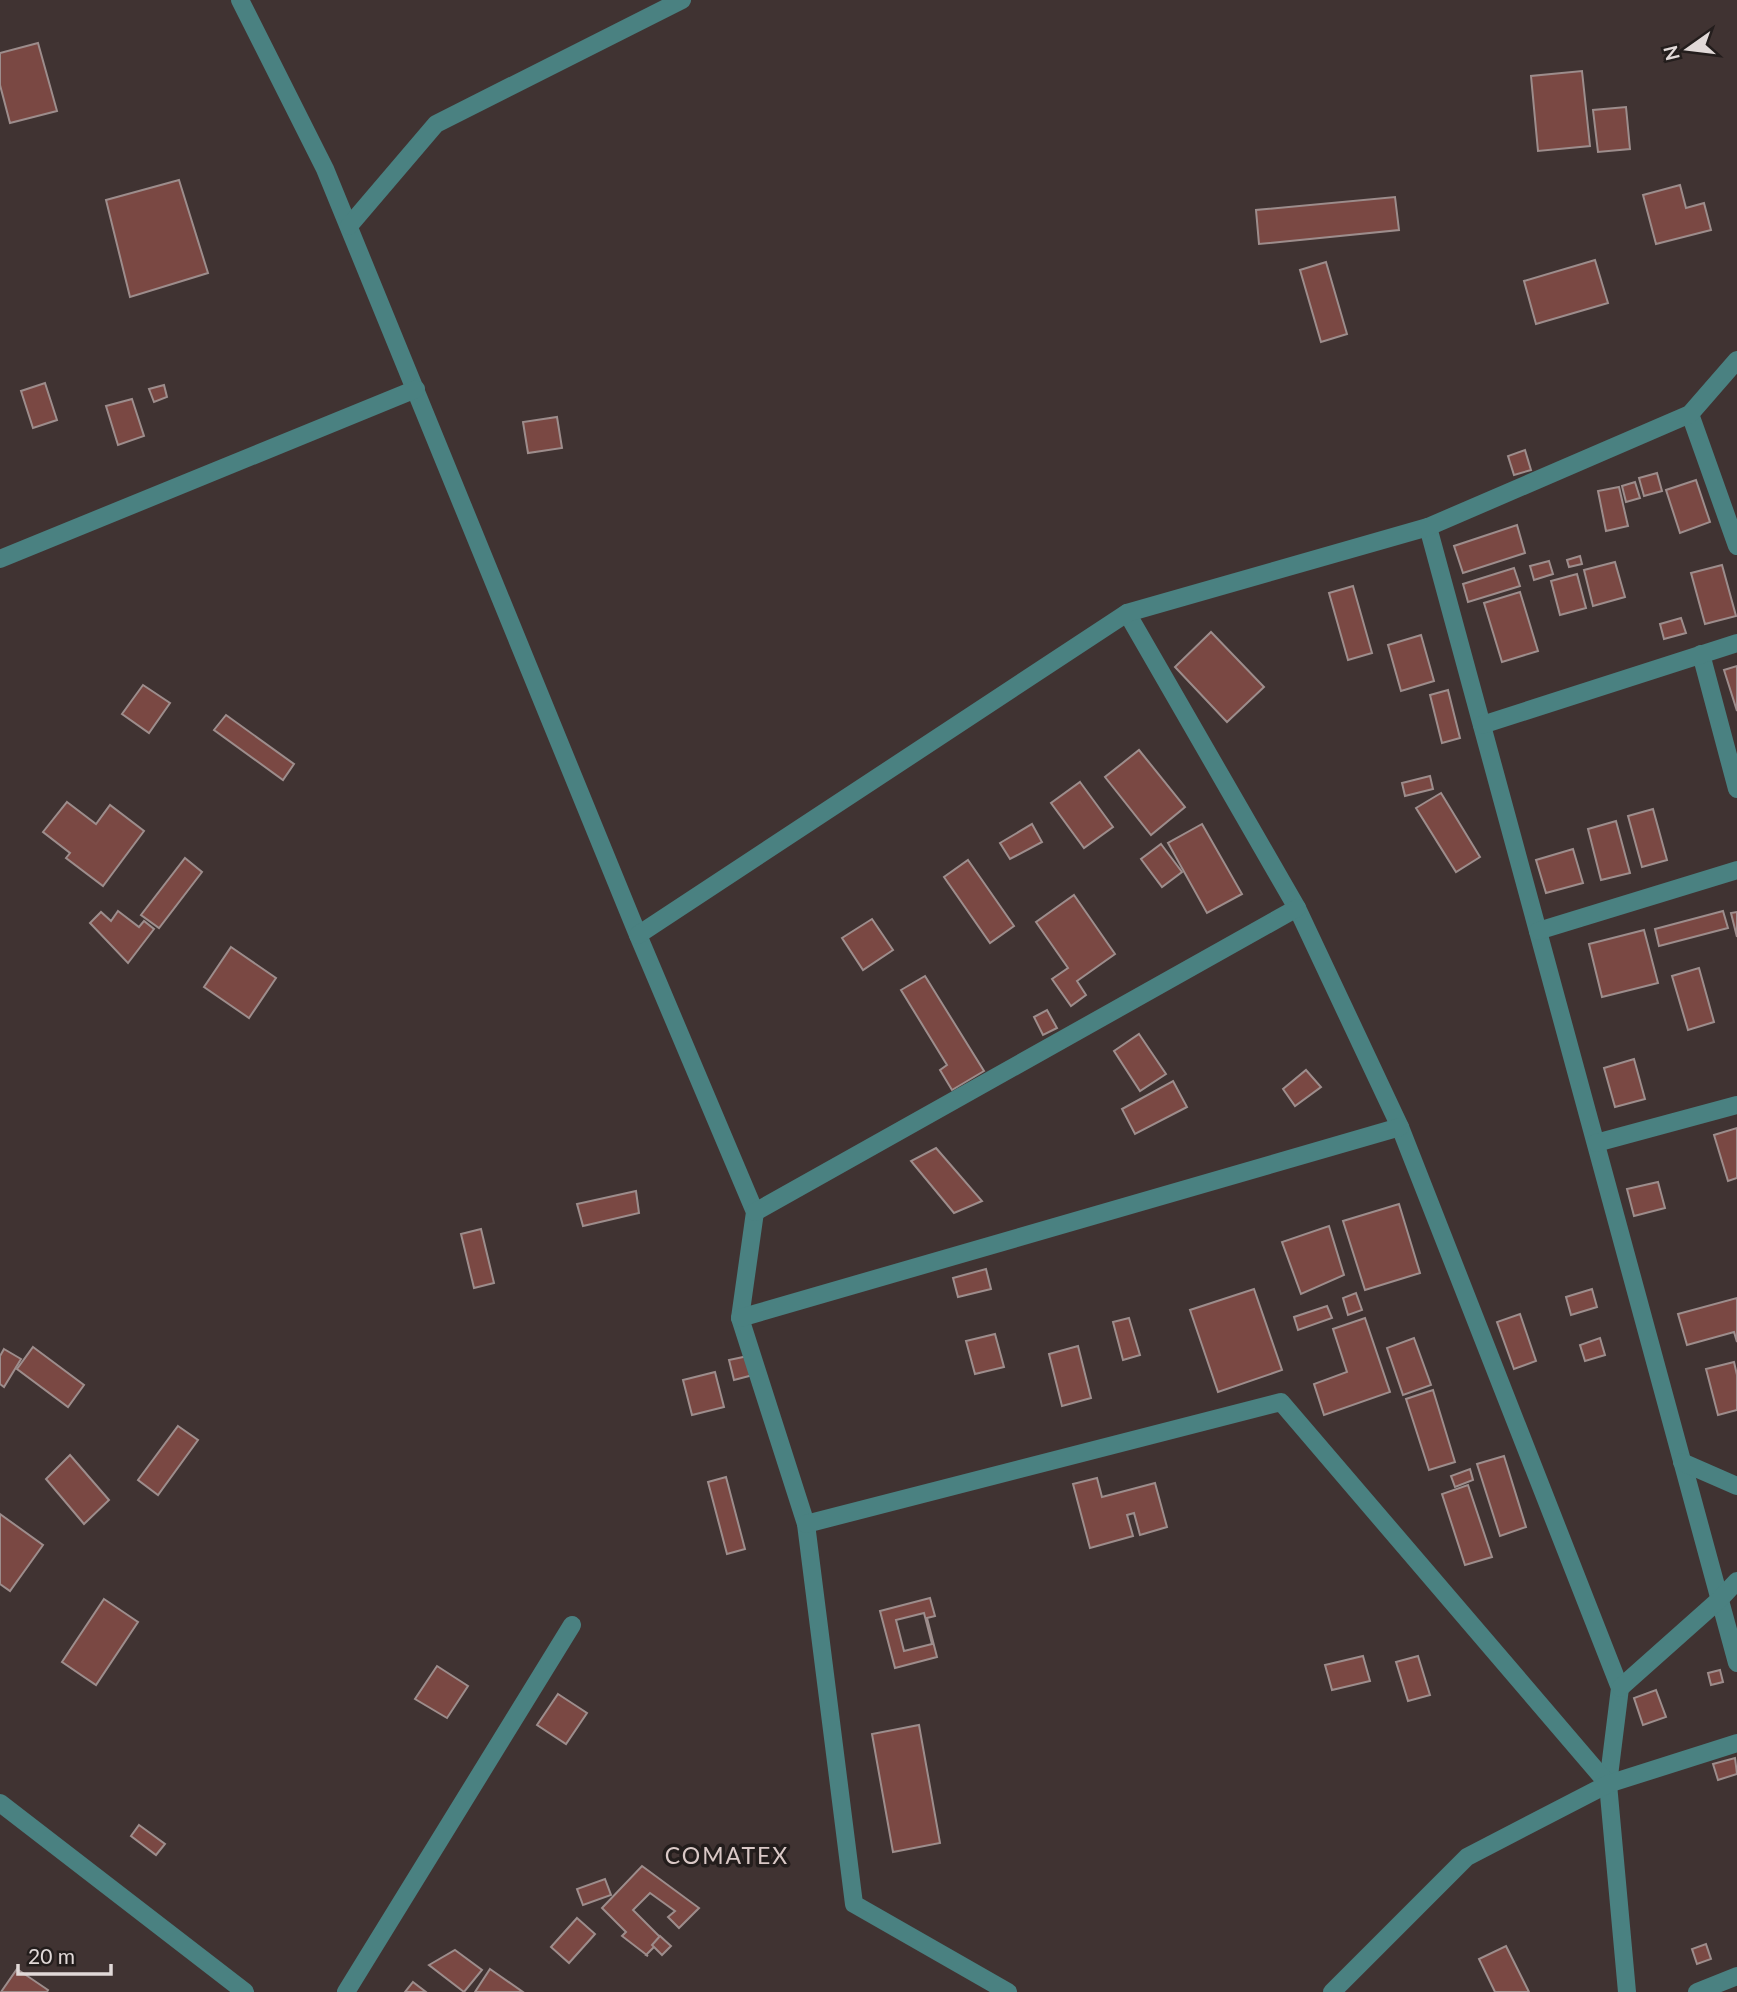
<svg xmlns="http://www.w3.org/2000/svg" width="1737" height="1992" font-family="Lato,sans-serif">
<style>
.building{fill:#7a4843;stroke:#9d8d8c;stroke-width:2;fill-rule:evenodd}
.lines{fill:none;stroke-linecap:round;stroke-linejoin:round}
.minor{stroke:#4a8181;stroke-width:18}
.labels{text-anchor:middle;stroke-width:7;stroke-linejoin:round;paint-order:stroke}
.quarter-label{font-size:23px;letter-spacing:2px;fill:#d9c8c6;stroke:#231d1c}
</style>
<rect width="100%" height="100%" fill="#403332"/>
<!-- building -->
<g class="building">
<polygon points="38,43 57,111 10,123 0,85 0,53"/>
<polygon points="1582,71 1590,146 1538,151 1531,76"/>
<polygon points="1626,107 1630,149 1598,152 1593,110"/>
<polygon points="179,180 208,273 130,297 106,200"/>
<polygon points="1680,185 1686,208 1704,203 1711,230 1656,244 1643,195"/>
<polygon points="1395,197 1399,230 1259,244 1256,210"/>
<polygon points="1595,260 1608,303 1536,324 1524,281"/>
<polygon points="1326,262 1347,334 1321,342 1300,270"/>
<polygon points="45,383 57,420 33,428 21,391"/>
<polygon points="164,385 167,397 154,402 149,389"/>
<polygon points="132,399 144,436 118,445 106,406"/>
<polygon points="557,417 562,448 528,453 523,422"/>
<polygon points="1525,450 1531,470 1514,475 1508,456"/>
<polygon points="1657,473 1662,491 1644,496 1639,478"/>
<polygon points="1696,480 1710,522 1680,533 1666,490"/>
<polygon points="1635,482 1640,498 1626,502 1622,486"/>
<polygon points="1619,487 1628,526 1606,531 1598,491"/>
<polygon points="1517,525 1525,553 1463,573 1454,546"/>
<polygon points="1580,556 1582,564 1569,567 1567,560"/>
<polygon points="1549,561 1553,574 1534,580 1530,566"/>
<polygon points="1615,562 1625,597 1593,606 1584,570"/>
<polygon points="1722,565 1736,616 1705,624 1691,573"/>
<polygon points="1514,568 1520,586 1468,602 1463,584"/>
<polygon points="1577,574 1586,608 1560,615 1551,581"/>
<polygon points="1353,586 1372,653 1348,660 1329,593"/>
<polygon points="1520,592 1538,651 1502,662 1484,603"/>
<polygon points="1681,618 1686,633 1664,639 1660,624"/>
<polygon points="1211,632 1264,687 1227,722 1175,667"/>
<polygon points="1421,635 1434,681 1401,691 1388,645"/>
<polygon points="1737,666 1737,711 1724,670"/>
<polygon points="143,685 170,703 149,733 122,714"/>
<polygon points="1448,690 1460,738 1442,743 1430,695"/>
<polygon points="226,715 294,764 283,780 214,730"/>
<polygon points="1139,750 1185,807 1151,835 1105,777"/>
<polygon points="1430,776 1433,789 1405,796 1402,783"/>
<polygon points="1080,782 1113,827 1084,848 1051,803"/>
<polygon points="1441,793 1480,857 1456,872 1416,808"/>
<polygon points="67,802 96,824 110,805 144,831 103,886 66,858 70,853 43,832"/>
<polygon points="1653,809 1667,860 1642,867 1628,816"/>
<polygon points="1616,821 1630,873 1601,880 1588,829"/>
<polygon points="1032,824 1042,842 1010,859 1000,843"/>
<polygon points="1202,824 1242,894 1207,913 1168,843"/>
<polygon points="1161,844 1182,872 1162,887 1141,859"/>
<polygon points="1573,849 1583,883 1546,893 1536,860"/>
<polygon points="185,858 202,872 159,928 141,915"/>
<polygon points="968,860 1014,926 990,943 944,877"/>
<polygon points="1074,895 1115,954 1077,981 1086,995 1071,1006 1052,979 1068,968 1036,922"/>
<polygon points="118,911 139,927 144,921 154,929 128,963 90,923 101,912 111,921"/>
<polygon points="1723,911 1728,928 1659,946 1655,929"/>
<polygon points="1737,912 1737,937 1731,913"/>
<polygon points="872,919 893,950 863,970 842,938"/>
<polygon points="1644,930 1658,983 1602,997 1589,944"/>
<polygon points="231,947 276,978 249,1018 204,987"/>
<polygon points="1699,968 1714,1022 1688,1030 1672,976"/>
<polygon points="925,976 984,1071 952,1090 940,1070 947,1065 901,990"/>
<polygon points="1047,1010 1057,1028 1043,1035 1034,1017"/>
<polygon points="1139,1034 1166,1074 1140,1091 1114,1051"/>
<polygon points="1634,1059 1645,1099 1615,1107 1604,1068"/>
<polygon points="1306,1070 1321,1087 1295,1106 1283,1089"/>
<polygon points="1173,1081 1187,1107 1135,1134 1122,1109"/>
<polygon points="1737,1128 1737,1178 1728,1181 1714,1135"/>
<polygon points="936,1148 982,1201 954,1213 911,1161"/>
<polygon points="1658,1182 1665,1208 1634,1216 1627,1189"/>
<polygon points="636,1191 639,1213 583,1226 577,1204"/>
<polygon points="1399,1204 1420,1273 1365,1290 1343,1221"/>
<polygon points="1329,1226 1344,1275 1301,1294 1282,1242"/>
<polygon points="481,1229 494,1283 474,1288 461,1234"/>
<polygon points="986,1269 991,1289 958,1297 953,1278"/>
<polygon points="1254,1289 1282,1370 1218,1392 1190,1310"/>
<polygon points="1592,1289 1597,1307 1571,1315 1566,1297"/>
<polygon points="1356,1293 1362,1310 1348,1315 1343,1298"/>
<polygon points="1737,1298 1737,1342 1734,1332 1687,1345 1678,1314"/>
<polygon points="1327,1306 1332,1318 1298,1330 1294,1317"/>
<polygon points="1520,1314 1536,1361 1514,1369 1497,1322"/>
<polygon points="1129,1318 1140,1355 1123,1360 1113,1322"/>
<polygon points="1365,1318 1390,1392 1324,1415 1314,1384 1347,1372 1333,1329"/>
<polygon points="995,1334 1004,1367 975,1374 966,1341"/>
<polygon points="1414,1338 1431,1385 1403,1395 1387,1348"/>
<polygon points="1600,1338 1605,1355 1585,1361 1580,1345"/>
<polygon points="1078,1346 1091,1398 1062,1406 1049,1354"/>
<polygon points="33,1347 84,1385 68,1407 17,1369"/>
<polygon points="4,1349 21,1359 4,1387 0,1384 0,1356"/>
<polygon points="748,1356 753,1375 734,1380 729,1360"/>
<polygon points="1734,1362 1737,1375 1737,1410 1718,1415 1706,1369"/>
<polygon points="715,1372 724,1407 692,1415 683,1380"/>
<polygon points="1433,1390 1455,1462 1429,1470 1406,1399"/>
<polygon points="178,1426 198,1440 158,1495 138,1480"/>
<polygon points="70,1455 109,1500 84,1524 46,1479"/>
<polygon points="1504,1456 1526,1527 1500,1536 1477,1464"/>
<polygon points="1470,1469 1473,1480 1455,1487 1451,1476"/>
<polygon points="726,1477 745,1549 727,1554 708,1482"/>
<polygon points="1097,1478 1102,1497 1155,1483 1167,1527 1140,1535 1134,1513 1127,1515 1133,1536 1090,1548 1073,1484"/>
<polygon points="1468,1485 1492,1557 1465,1565 1442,1494"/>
<polygon points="0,1514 43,1545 10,1591 0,1584"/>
<path d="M930,1598l5,18 -8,2 10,39 -42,11 -15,-57zM924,1613l8,31 -28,7 -8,-31z"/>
<polygon points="104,1599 138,1622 96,1685 62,1662"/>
<polygon points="1363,1656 1370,1681 1332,1690 1325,1665"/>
<polygon points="1418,1656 1430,1695 1408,1701 1396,1662"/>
<polygon points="437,1666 468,1686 447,1718 415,1699"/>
<polygon points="1720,1670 1723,1682 1711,1685 1708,1673"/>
<polygon points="1656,1690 1666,1717 1643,1725 1634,1698"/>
<polygon points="558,1694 587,1713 566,1744 537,1725"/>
<polygon points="919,1725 940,1843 893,1852 872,1734"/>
<polygon points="1735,1758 1737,1774 1718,1780 1713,1764"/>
<polygon points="139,1825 165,1844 156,1855 131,1836"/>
<polygon points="642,1866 699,1908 679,1928 668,1917 675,1911 650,1893 633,1910 662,1939 646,1955 648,1956 622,1936 626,1932 602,1908"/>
<polygon points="605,1879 611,1895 583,1905 577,1889"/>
<polygon points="577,1918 595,1934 569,1963 551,1947"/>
<polygon points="660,1936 671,1946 662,1955 652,1945"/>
<polygon points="1706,1944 1711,1959 1697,1964 1692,1949"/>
<polygon points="1506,1946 1529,1992 1495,1992 1479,1959"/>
<polygon points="455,1950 482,1970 464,1992 429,1965"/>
<polygon points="17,1969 48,1990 47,1992 1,1992"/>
<polygon points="490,1969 523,1992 475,1992"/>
<polygon points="413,1982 426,1992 405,1992"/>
</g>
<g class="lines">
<!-- minor -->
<g class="minor">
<polyline points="240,0 325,169 638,935 755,1212 740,1318 806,1524 854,1904 1008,1992"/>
<polyline points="349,226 436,124 682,0"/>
<polyline points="1690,414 1737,546"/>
<polyline points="1428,527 1737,1663"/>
<polyline points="0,559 416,389"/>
<polyline points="1127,613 1297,908 1400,1127 1620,1688 1608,1784 1627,1992"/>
<polyline points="1701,654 1737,789"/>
<polyline points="1482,725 1737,643"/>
<polyline points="1538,931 1737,870"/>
<polyline points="638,935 1127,613 1428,527 1690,414 1737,360"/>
<polyline points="1596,1143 1737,1105"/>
<polyline points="755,1212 1297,908"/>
<polyline points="740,1318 1400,1127"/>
<polyline points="1682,1462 1737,1486"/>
<polyline points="806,1524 1281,1402 1608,1784"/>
<polyline points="1620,1688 1720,1599 1737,1581"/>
<polyline points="0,1803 245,1992"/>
<polyline points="346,1992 572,1625"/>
<polyline points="1332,1992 1467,1857 1608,1784 1737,1743"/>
<polyline points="1697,1992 1737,1976"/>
</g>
</g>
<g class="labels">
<!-- quarter labels -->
<g class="quarter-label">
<text x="727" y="1864">COMATEX</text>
</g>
</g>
<!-- north arrow -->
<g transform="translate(1688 49) rotate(256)" stroke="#231d1c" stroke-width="5" paint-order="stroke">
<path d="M0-5L12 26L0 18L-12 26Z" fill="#e1d9d8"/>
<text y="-10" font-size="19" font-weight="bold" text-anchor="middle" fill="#e1d9d8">N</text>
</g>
<!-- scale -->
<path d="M18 1964v10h93v-10" fill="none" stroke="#e1d9d8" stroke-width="3.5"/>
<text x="28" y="1964" font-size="21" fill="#e1d9d8" stroke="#231d1c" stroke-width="5" paint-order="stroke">20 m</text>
</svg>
